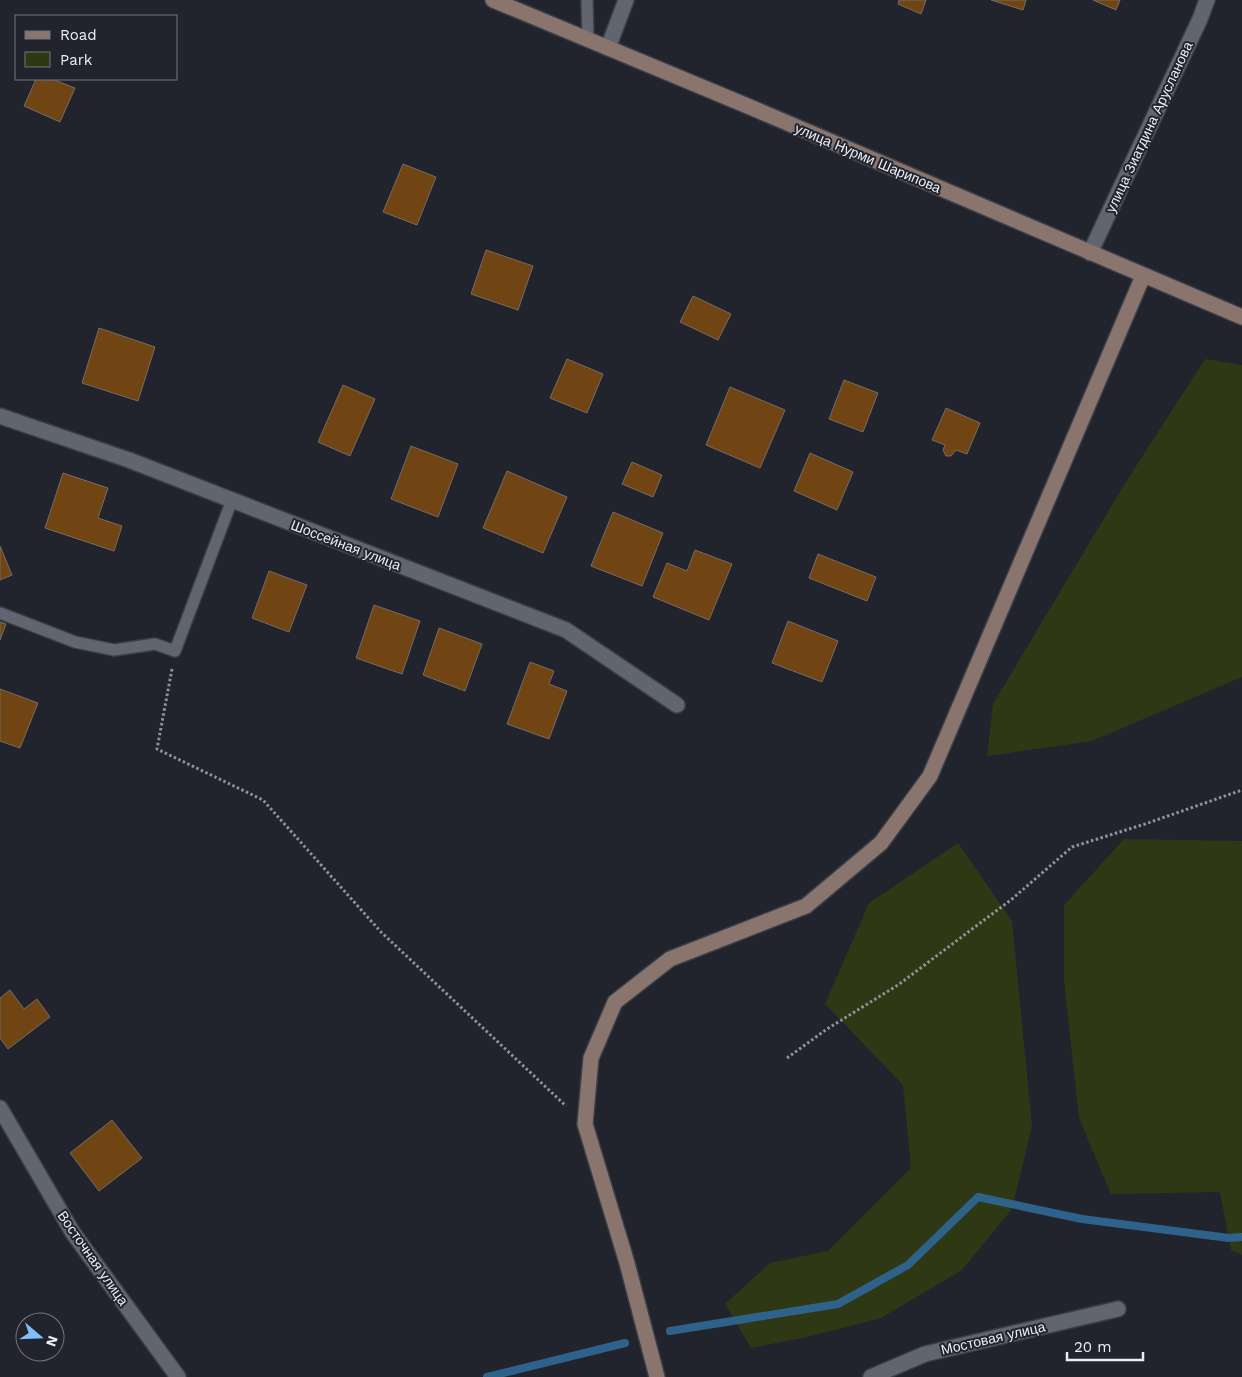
<svg xmlns="http://www.w3.org/2000/svg" width="1242" height="1377" font-family="'Work Sans',sans-serif">
<style>
.green{fill:#2f3815}
.lines{fill:none;stroke-linecap:round;stroke-linejoin:round}
.stream{stroke:#2e628b;stroke-width:8}
.building{fill:#714513;stroke:#756c64}
.lane-casing{stroke:#3c3e46;stroke-width:14}
.street-casing{stroke:#3c3e46;stroke-width:18}
.secondary-casing{stroke:#3c3e46;stroke-width:18}
.path{stroke:#8f9299;stroke-width:3;stroke-dasharray:2.5 2.5;stroke-linecap:butt}
.lane{stroke:#61656f;stroke-width:11}
.street{stroke:#61656f;stroke-width:15}
.secondary{stroke:#89756e;stroke-width:15}
.labels{text-anchor:middle;stroke-width:4;stroke-linejoin:round;paint-order:stroke}
.street-label{font-size:14px;fill:#ebeef4;stroke:#21242d}
</style>
<rect width="100%" height="100%" fill="#21242d"/>
<!-- green -->
<g class="green">
<polygon points="1205,359 1242,365 1242,677 1092,741 987,756 993,704 1124,485"/>
<polygon points="1124,839 1242,841 1242,1255 1231,1250 1220,1192 1111,1194 1079,1118 1064,981 1064,905"/>
<polygon points="958,843 1012,921 1032,1126 1012,1209 962,1270 881,1318 807,1337 751,1348 725,1304 770,1263 828,1251 911,1168 903,1085 825,1004 869,903"/>
</g>
<g class="lines">
<!-- stream -->
<g class="stream">
<polyline points="670,1331 838,1304 908,1265 978,1197 1082,1219 1229,1238 1242,1237"/>
<polyline points="487,1377 625,1343"/>
</g>
</g>
<!-- building -->
<g class="building">
<polygon points="899,0 926,0 921,14 898,4"/>
<polygon points="991,0 1026,0 1023,10"/>
<polygon points="1093,0 1120,0 1116,10"/>
<polygon points="36,79 52,79 75,88 60,122 24,106"/>
<polygon points="403,164 436,177 417,225 383,212"/>
<polygon points="486,250 533,266 518,310 471,294"/>
<polygon points="693,296 731,314 718,340 680,322"/>
<polygon points="99,328 155,347 138,401 82,383"/>
<polygon points="567,359 603,374 587,413 550,398"/>
<polygon points="844,380 878,393 863,432 829,419"/>
<polygon points="343,385 375,399 350,456 318,442"/>
<polygon points="730,387 785,410 760,468 706,445"/>
<polygon points="946,408 980,423 967,454 956,450 951,456 946,456 943,450 945,445 932,440"/>
<polygon points="411,446 458,464 438,517 391,499"/>
<polygon points="810,453 853,472 837,510 794,491"/>
<polygon points="632,462 662,475 653,497 622,484"/>
<polygon points="507,471 567,497 543,553 483,528"/>
<polygon points="63,473 108,488 98,518 122,526 114,551 45,528"/>
<polygon points="613,512 663,533 642,586 591,566"/>
<polygon points="0,546 12,575 0,580"/>
<polygon points="695,550 732,564 709,620 653,597 667,563 687,571"/>
<polygon points="818,554 876,577 867,601 809,578"/>
<polygon points="269,571 307,585 289,632 252,618"/>
<polygon points="374,605 420,621 402,674 356,658"/>
<polygon points="788,621 838,641 822,682 772,663"/>
<polygon points="0,622 6,624 0,640"/>
<polygon points="439,628 482,644 465,691 423,675"/>
<polygon points="530,662 554,671 549,684 567,691 549,739 507,724"/>
<polygon points="0,689 38,703 20,748 0,741"/>
<polygon points="10,990 24,1009 37,999 50,1017 8,1049 0,1038 0,998"/>
<polygon points="112,1120 142,1158 99,1191 70,1153"/>
</g>
<g class="lines">
<!-- lane casing -->
<g class="lane-casing">
<g id="lane">
<polyline points="587,0 588,40"/>
<polyline points="0,613 75,642 114,650 155,644 175,651 232,500"/>
</g>
</g>
<!-- street casing -->
<g class="street-casing">
<g id="street">
<polyline points="608,48 626,0"/>
<polyline points="1090,253 1200,19 1207,0"/>
<polyline points="0,416 129,460 566,630 677,705"/>
<polyline points="0,1108 73,1233 178,1377"/>
<polyline points="871,1377 925,1354 1118,1309"/>
</g>
</g>
<!-- secondary casing -->
<g class="secondary-casing">
<g id="secondary">
<polyline points="493,0 750,107 1242,317"/>
<polyline points="657,1377 627,1263 585,1124 591,1058 615,1002 670,959 806,906 881,843 930,776 1143,276"/>
</g>
</g>
<!-- path -->
<g class="path">
<polyline points="172,669 157,749 263,800 381,932 566,1106"/>
<polyline points="787,1058 827,1029 898,985 1012,899 1072,847 1145,824 1242,790"/>
</g>
<!-- lane -->
<use href="#lane" class="lane"/>
<!-- street -->
<use href="#street" class="street"/>
<!-- secondary -->
<use href="#secondary" class="secondary"/>
</g>
<g class="labels">
<!-- street labels -->
<g class="street-label">
<text transform="translate(1149 127) rotate(-65)" y="5">улица Зиатдина Арусланова</text>
<text transform="translate(868 158) rotate(23)" y="5">улица Нурми Шарипова</text>
<text transform="translate(346 545) rotate(21)" y="5">Шоссейная улица</text>
<text transform="translate(93 1258) rotate(55)" y="5">Восточная улица</text>
<text transform="translate(993 1338) rotate(-13)" y="5">Мостовая улица</text>
</g>
</g>
<!-- legend -->
<rect x="15" y="15" width="162" height="65" fill="#21242d" stroke="#72757d"/>
<rect x="25" y="31" width="25" height="8" fill="#89756e" stroke="#72757d"/>
<text x="60" y="40" font-size="15" fill="#ebeef4">Road</text>
<rect x="25" y="52" width="25" height="15" fill="#2f3815" stroke="#72757d"/>
<text x="60" y="65" font-size="15" fill="#ebeef4">Park</text>
<!-- north arrow -->
<g transform="translate(40 1337) rotate(109)"><circle r="24" fill="#21242d" stroke="#72757d"/>
<path d="M0-4L9 19L0 12L-9 19Z" fill="#80bdfa"/>
<text y="-8" font-size="14" font-weight="bold" text-anchor="middle" fill="#ebeef4">N</text>
</g>
<!-- scale -->
<path d="M1067 1352v8h76v-8" fill="none" stroke="#ebeef4" stroke-width="2.5"/>
<text x="1074" y="1352" font-size="15" fill="#ebeef4" stroke="#21242d" stroke-width="4" paint-order="stroke">20 m</text>
</svg>
